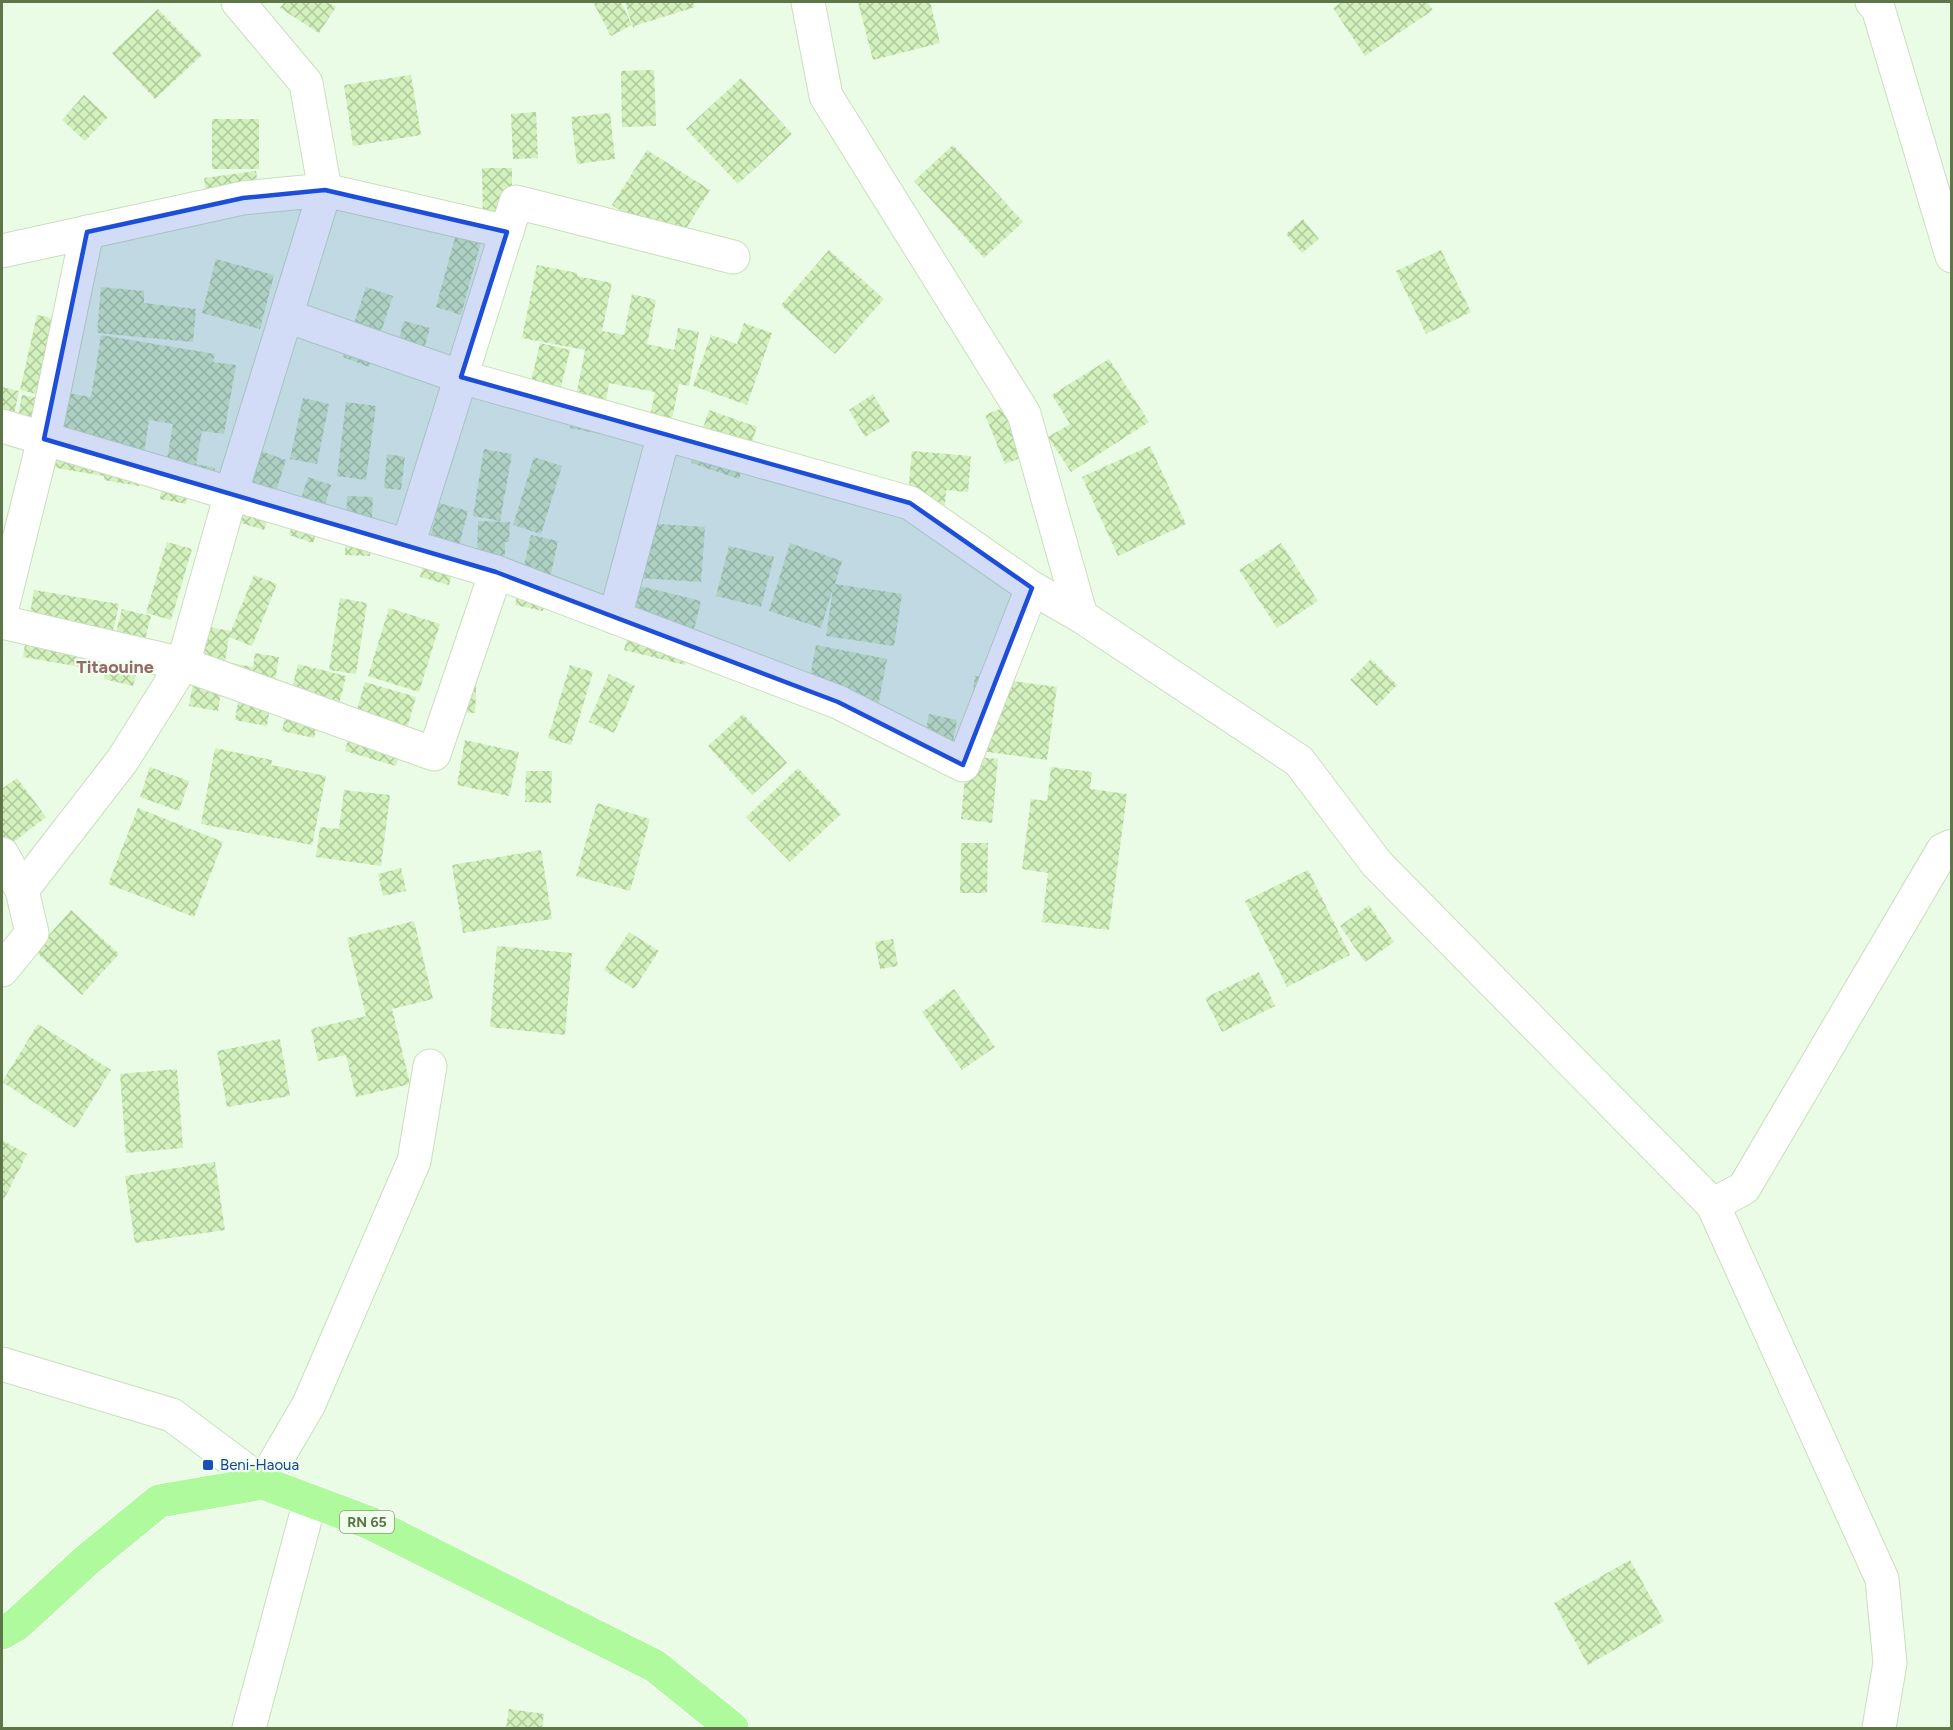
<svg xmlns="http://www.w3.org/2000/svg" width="1953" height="1730" font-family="Figtree,sans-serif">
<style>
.building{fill:url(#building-cross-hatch)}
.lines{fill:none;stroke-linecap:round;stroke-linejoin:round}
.minor-casing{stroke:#c9dfbd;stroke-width:35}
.primary-casing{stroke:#fff;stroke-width:35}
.minor{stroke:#fff;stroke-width:33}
.primary{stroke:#b0fa9e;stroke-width:33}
.marked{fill:#1d4ed8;fill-opacity:0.2;stroke:#1d4ed8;stroke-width:4.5;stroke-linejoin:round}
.transit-dot{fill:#1a4fb4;stroke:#efffeb;stroke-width:2}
.labels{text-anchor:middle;stroke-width:4.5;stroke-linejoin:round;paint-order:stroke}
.shield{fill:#efffeb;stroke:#8a9e7a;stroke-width:1.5}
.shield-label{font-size:14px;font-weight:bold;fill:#5e754a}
.transit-label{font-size:15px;fill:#164399;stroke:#efffeb;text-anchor:start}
.quarter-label{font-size:18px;font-weight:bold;fill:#98666e;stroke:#efffeb}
</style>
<defs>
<pattern id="building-cross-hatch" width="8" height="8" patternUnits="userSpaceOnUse" patternTransform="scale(1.5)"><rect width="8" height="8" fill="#d3f1bd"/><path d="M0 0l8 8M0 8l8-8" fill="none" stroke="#aec89c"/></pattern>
</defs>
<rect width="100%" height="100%" fill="#eafce5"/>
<!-- building -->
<g class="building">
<polygon points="285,2 327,2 336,7 319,33 280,8"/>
<polygon points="593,2 621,2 632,25 625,2 693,2 695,7 634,26 634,29 632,25 611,36"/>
<polygon points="858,2 930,2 940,43 873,60"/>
<polygon points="1342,2 1427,2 1433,10 1365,56 1333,8"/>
<polygon points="158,9 202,55 155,99 112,53"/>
<polygon points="654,70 656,126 622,127 621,71"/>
<polygon points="411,75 421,135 353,146 344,85"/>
<polygon points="741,78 792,134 738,184 686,129"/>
<polygon points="84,95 108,117 85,141 62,120"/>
<polygon points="536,112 538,158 513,159 511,114"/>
<polygon points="610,113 615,159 577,164 571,117"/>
<rect x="212" y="119" width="47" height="50"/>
<polygon points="953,145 1023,222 984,258 914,181"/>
<polygon points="647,150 710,190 676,245 612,205"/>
<polygon points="482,168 512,168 512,219 483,219"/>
<polygon points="256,171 262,210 209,217 204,178"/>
<polygon points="1303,219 1319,239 1302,253 1286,234"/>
<polygon points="456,234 481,242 461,315 436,307"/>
<polygon points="829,250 884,299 835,354 781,305"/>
<polygon points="1441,250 1471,312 1426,334 1396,271"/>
<polygon points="216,259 274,275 260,329 202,313"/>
<polygon points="537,265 577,273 577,276 612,283 602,331 624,335 632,294 656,300 647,344 674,350 678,328 699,332 689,386 679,384 670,429 648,425 655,392 609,383 600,434 570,428 585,350 522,338"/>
<polygon points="101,287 144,291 144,303 196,309 193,342 97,333"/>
<polygon points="366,287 393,296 369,367 343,357"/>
<polygon points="37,315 69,322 53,398 20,390"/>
<polygon points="404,321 430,328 416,377 390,370"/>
<polygon points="744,323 772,333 747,405 693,386 711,335 737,344"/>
<polygon points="101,335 215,354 213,362 236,365 224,434 202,431 196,464 215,468 212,485 190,480 186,504 160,499 173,424 149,420 139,486 104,480 104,476 45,466 57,391 91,397"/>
<polygon points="540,343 570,350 553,419 524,412"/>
<polygon points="1109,359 1149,422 1071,472 1048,437 1070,424 1052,395"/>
<polygon points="2,387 19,391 11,428 2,426"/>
<polygon points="873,394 890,422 865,437 849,410"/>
<polygon points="22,395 54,401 49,428 17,422"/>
<polygon points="303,398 329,404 317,464 290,459"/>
<polygon points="346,402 376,406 366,480 337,476"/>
<polygon points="1007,406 1028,455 1005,464 985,415"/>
<polygon points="709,410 757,427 739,479 691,463"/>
<polygon points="1150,446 1186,524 1118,556 1082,477"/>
<polygon points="484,449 512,454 500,521 473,516"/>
<polygon points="261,451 286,460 264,530 238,522"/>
<polygon points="912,451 971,456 968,492 946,490 944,519 906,516"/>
<polygon points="387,454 405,457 401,490 384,488"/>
<polygon points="534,457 562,466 541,534 513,525"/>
<polygon points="308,477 331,485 313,543 289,535"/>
<polygon points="347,496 373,497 370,556 345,555"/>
<polygon points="439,503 468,511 449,585 420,577"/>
<polygon points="478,521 510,522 509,542 505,542 504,596 476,596"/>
<polygon points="644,523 705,527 701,582 641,578"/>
<polygon points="531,535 558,541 543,611 515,605"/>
<polygon points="167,542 192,549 171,620 146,613"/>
<polygon points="790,543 842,561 835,584 902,594 894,646 826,636 833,588 821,628 769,611"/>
<polygon points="1281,543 1318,601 1277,628 1239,570"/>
<polygon points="729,546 774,557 761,607 716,596"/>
<polygon points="254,575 277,584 252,646 229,637 225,662 253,667 255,653 279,657 267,726 235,720 239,695 221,692 218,711 189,706 203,626 231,631"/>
<polygon points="640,586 701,601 685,665 624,650"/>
<polygon points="34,590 119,604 113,631 93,628 87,668 23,657"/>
<polygon points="340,598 367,603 356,674 329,670"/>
<polygon points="389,608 440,624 419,692 368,676"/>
<polygon points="122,609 151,616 133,686 104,679"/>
<polygon points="816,645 887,659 876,717 805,703"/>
<polygon points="1371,659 1397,685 1377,706 1350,680"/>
<polygon points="298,664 346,676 337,713 322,710 314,738 282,731"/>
<polygon points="570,665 593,672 571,745 548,738"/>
<polygon points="477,667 475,713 456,712"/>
<polygon points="609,674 635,686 614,733 589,722"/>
<polygon points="975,676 1057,687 1047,760 965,749"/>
<polygon points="365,682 416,697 396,766 345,751"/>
<polygon points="743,714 787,763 752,795 708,746"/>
<polygon points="929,714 957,720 952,746 924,741"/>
<polygon points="465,740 519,752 509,796 457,785"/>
<polygon points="215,748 272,760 271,765 326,776 312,845 201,824"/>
<polygon points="967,756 998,759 992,823 961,819"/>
<polygon points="150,767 189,781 179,811 140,797"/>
<polygon points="1051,767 1092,772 1090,789 1127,794 1109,930 1042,922 1048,873 1022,869 1031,799 1047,801"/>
<polygon points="798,768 841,814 790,862 746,817"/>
<polygon points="526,771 552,771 551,803 525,802"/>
<polygon points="17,778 46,817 2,851 2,789"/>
<polygon points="344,790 390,795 381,866 316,857 320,827 339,829"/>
<polygon points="597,803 650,819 630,891 576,876"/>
<polygon points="138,808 223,842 194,917 108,884"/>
<polygon points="961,843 988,843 987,893 960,893"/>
<polygon points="541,850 552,919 463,933 452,865"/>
<polygon points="401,868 406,891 383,896 378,874"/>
<polygon points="1308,870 1350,955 1287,987 1245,901"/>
<polygon points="1369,905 1394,942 1365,962 1340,926"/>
<polygon points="71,910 119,954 82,995 35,951"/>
<polygon points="414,921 433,999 392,1009 410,1084 356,1097 346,1055 318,1061 311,1029 366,1016 347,938"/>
<polygon points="629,932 659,951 634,989 604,970"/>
<polygon points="893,939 898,966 880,969 875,942"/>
<polygon points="497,946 572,953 565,1035 490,1027"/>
<polygon points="1259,972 1275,1006 1222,1032 1205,998"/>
<polygon points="954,989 995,1047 962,1070 922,1012"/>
<polygon points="38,1024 111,1070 75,1128 2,1082"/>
<polygon points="280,1039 290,1096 227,1107 217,1051"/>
<polygon points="177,1069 183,1148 126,1153 120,1074"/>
<polygon points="2,1140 27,1154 2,1203"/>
<polygon points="215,1162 225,1230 135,1243 125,1176"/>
<polygon points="1630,1560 1664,1621 1588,1665 1554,1603"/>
<polygon points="509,1709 544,1714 542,1728 506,1728"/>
</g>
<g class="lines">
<!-- minor casing -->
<g class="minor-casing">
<g id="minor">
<polyline points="238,2 306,83 325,190 507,232"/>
<polyline points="808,2 826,96 1024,414 1081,616"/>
<polyline points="1872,2 1878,8 1952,256"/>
<path d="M2,251l241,-53 82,-8 -94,304 -48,170 251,90 62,-182c-165,-49 -330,-97 -494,-146"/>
<polyline points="287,316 461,377 910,503 1032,588 1081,616 1299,761 1377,864 1713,1205 1882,1579 1890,1663 1879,1728"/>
<polyline points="408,545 516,202 733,257"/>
<polyline points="496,572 838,702 963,765 1032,588"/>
<polyline points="2,608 44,439 87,232"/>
<polyline points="615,617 664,434"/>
<polyline points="2,622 183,664 122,761 22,890 32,933 2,970"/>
<polyline points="2,854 22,890"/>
<polyline points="1713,1205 1744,1188 1943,850 1952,846"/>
<polyline points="2,1364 172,1415 263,1483 309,1404 414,1161 430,1066"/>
<polyline points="249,1728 310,1501"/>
</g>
</g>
<!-- primary casing -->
<g class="primary-casing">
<polyline id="primary" points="2,1633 16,1625 87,1560 159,1501 263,1483 370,1523 655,1666 732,1728"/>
</g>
<!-- minor -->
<use href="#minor" class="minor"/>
<!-- primary -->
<use href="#primary" class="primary"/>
</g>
<!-- marked area -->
<path class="marked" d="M325,190l182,42 -46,145 449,126 122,85 -69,177 -125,-63 -342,-130 -452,-133 43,-207 156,-34z"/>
<!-- markers -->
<rect class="transit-dot" x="202" y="1459" width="12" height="12" rx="3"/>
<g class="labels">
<!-- shield labels -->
<rect class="shield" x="340" y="1511" width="54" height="22" rx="4.5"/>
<g class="shield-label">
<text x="367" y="1527">RN 65</text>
</g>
<!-- transit labels -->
<g class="transit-label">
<text x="220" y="1470">Beni-Haoua</text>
</g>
<!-- quarter labels -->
<g class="quarter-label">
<text x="115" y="673">Titaouine</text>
</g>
</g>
<!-- border -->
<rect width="1953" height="1730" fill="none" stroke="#5e754a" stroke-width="6"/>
</svg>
